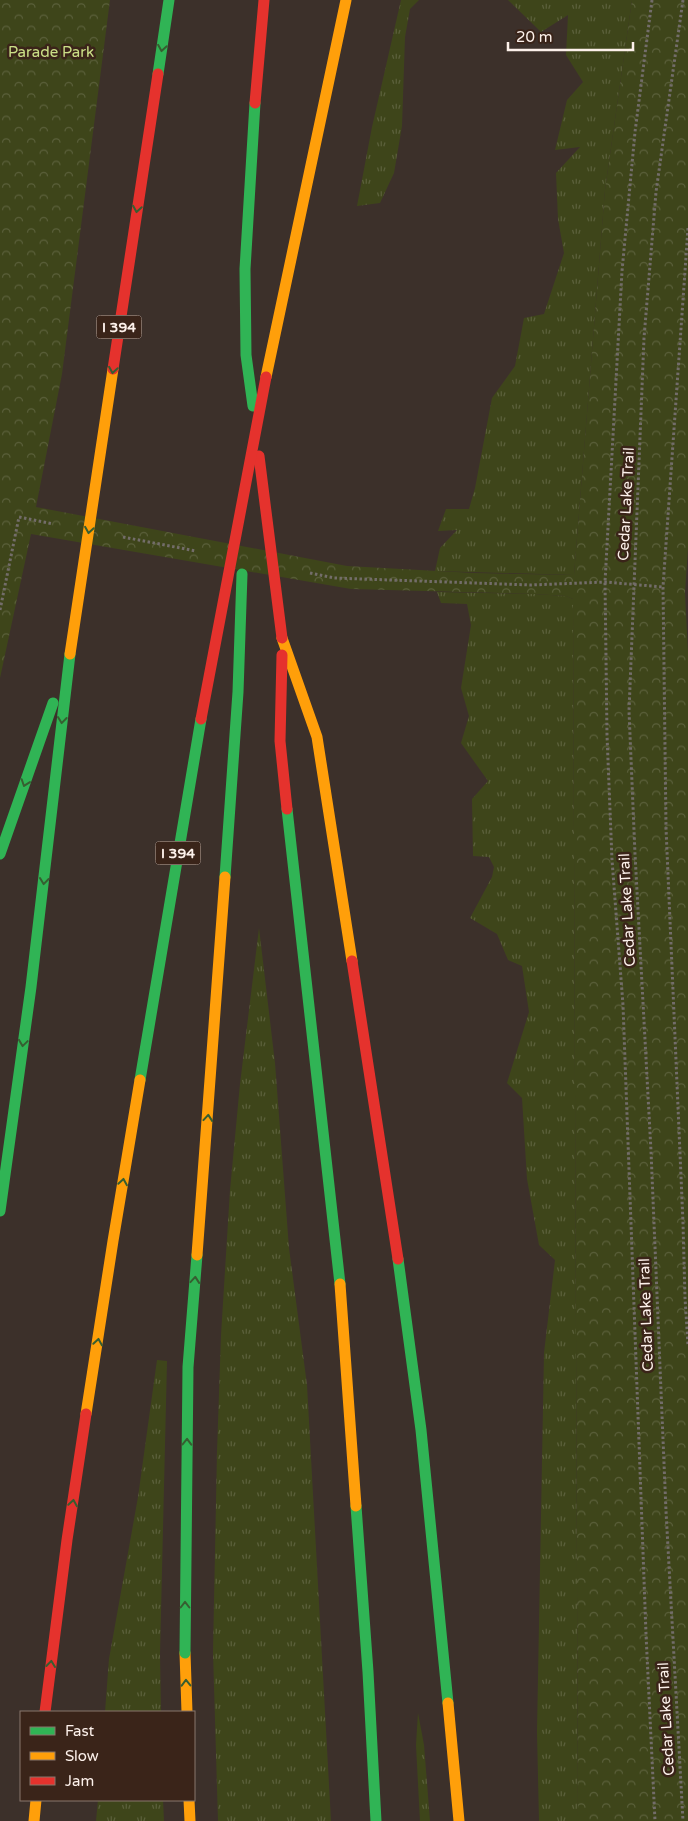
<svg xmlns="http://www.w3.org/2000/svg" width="688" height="1821" font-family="'Varela Round',sans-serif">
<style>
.grass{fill:url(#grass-tufts)}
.park{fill:url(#park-crowns)}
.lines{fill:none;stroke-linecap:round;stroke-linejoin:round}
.path{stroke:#736d6a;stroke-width:3;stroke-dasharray:2.5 2.5;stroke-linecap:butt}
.fast{stroke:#30b455;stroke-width:11}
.slow{stroke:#ff9f0a;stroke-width:11}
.jam{stroke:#e5322d;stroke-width:11}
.fast-bridge{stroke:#30b455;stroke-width:11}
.slow-bridge{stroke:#ff9f0a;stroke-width:11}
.jam-bridge{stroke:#e5322d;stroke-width:11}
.oneway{stroke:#365e31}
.labels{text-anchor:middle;stroke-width:5;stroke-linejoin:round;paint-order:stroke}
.shield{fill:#3a2419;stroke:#c2b4ac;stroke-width:1}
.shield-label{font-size:14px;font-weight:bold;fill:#fdf1eb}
.park-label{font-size:15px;fill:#cbe087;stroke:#3a2419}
.street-label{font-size:15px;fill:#fdf1eb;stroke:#3a2419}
</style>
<defs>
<pattern id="grass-tufts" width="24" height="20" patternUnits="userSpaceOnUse" patternTransform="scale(1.25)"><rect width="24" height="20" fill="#3e451a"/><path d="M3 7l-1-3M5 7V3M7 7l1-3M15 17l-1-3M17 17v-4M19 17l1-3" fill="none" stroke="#5b603b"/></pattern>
<pattern id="park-crowns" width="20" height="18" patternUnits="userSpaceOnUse" patternTransform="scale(1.25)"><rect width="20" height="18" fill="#3e451a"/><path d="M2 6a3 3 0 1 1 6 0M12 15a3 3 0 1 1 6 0" fill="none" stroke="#5b603b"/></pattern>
</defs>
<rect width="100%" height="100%" fill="#3c302a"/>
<!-- grass -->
<g class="grass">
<polygon points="401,0 419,0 410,9 405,37 402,126 394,173 380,203 357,206 372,127"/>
<polygon points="508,0 632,0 605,190 574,575 435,571 440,548 457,530 438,531 446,509 469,509 475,488 492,398 515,366 524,318 544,314 564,253 558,219 556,173 580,147 555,150 567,100 583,82 566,55 568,15 541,32"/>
<polygon points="437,592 534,594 566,596 573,599 578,1821 539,1821 537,1732 544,1353 555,1260 539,1245 527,1179 522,1098 507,1083 529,1012 522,966 508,960 497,934 470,918 492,877 494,867 489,857 473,856 472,799 488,781 461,743 469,716 461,688 471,625 467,604 441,603"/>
<polygon points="259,928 275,1063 289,1248 307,1385 331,1821 218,1821 213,1652 217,1452 221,1335 230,1190 240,1084"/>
<polygon points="157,1360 167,1361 160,1654 161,1712 105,1712 109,1659 138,1497"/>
<polygon points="418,1713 424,1745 430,1821 420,1821 416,1745"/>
<polygon points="98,1800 163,1800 164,1821 96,1821"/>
</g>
<!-- park -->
<polygon class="park" points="0,0 110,0 62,374 36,507 347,566 474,573 574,575 605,190 632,0 688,0 688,548 685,593 688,653 688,1821 578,1821 573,599 566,596 534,594 351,589 31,534 0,678"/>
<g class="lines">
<!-- path -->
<g class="path">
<polyline points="652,0 635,132 622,271 605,582 607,735 612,860 623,1005 646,1634 655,1821"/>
<polyline points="683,0 656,192 644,338 629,711 635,854 651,1151 666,1511 683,1821"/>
<polyline points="688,228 663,587 666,828 683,1223 685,1298 688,1345"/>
<polyline points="123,537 196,551"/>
<polyline points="310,573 334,578 531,585 605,582 663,587"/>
<polyline points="0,610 19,517 53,524"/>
</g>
<!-- fast -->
<g class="fast">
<polyline points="287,809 340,1284"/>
<polyline points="0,854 53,703"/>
<polyline points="0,1211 31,987 70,654"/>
<polyline points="398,1259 421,1430 448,1703"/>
<polyline points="356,1506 368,1672 376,1821"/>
</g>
<!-- slow -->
<g class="slow">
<polyline points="282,638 317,737 352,961"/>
<polyline points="340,1284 356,1506"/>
<polyline points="185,1653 187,1712"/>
<polyline points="448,1703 459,1821"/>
<polyline points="189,1800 190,1821"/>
<polyline points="34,1821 36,1800"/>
</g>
<!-- jam -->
<g class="jam">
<polyline points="282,655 280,741 287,809"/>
<polyline points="352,961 398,1259"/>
</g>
<!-- fast-bridge -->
<g class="fast-bridge">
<polyline points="158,74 169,0"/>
<polyline points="253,406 246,355 245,269 255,103"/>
<polyline points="225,877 238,692 242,574"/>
<polyline points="140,1080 201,719"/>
<polyline points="185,1653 188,1367 197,1255"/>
</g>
<!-- slow-bridge -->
<g class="slow-bridge">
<polyline points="266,377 346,0"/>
<polyline points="70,654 113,369"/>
<polyline points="197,1255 225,877"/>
<polyline points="86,1414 113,1241 140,1080"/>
</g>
<!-- jam-bridge -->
<g class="jam-bridge">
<polyline points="255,103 264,0"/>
<polyline points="113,369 158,74"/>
<polyline points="259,456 282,638"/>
<polyline points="201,719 266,377"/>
<polyline points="45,1712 67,1540 86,1414"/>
</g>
</g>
<!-- one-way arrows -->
<defs><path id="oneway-chevron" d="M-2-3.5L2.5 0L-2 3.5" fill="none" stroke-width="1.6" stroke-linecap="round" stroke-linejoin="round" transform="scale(1.25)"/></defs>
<g class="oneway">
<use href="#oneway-chevron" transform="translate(162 48) rotate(99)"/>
<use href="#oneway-chevron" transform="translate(137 209) rotate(99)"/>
<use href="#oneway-chevron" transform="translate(113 370) rotate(99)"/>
<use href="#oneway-chevron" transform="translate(89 530) rotate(99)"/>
<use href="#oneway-chevron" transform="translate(62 720) rotate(97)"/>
<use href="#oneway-chevron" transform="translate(25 783) rotate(109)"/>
<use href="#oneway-chevron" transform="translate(44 881) rotate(97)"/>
<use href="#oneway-chevron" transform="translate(23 1043) rotate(98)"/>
<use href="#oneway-chevron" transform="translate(208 1118) rotate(-85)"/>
<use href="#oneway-chevron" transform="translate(123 1182) rotate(-81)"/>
<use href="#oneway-chevron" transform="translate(195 1280) rotate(-85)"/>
<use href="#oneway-chevron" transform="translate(98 1342) rotate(-81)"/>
<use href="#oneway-chevron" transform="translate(187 1442) rotate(-89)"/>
<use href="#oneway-chevron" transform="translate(73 1503) rotate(-81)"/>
<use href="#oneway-chevron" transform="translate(185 1605) rotate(-90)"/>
<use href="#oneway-chevron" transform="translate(51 1664) rotate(-83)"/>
<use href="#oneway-chevron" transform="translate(186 1683) rotate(-91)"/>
</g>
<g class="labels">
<!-- shield labels -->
<g class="shield">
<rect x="96.5" y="315.5" width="45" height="23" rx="4"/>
<rect x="155.5" y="841.5" width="45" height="23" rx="4"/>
</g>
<g class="shield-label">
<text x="119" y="332">I 394</text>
<text x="178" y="858">I 394</text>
</g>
<!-- park labels -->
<g class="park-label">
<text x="51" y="57">Parade Park</text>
</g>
<!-- street labels -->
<g class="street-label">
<text transform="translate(626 504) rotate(-87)" y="5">Cedar Lake Trail</text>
<text transform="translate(627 910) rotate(-93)" y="5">Cedar Lake Trail</text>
<text transform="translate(646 1315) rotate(-92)" y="5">Cedar Lake Trail</text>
<text transform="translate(666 1719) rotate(-93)" y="5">Cedar Lake Trail</text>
</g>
</g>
<!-- legend -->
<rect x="20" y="1711" width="175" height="90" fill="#3a2419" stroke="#88766d"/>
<rect x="30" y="1727" width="25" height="8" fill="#30b455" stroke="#88766d"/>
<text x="65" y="1736" font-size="15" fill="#fdf1eb">Fast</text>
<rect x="30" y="1752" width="25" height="8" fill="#ff9f0a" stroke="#88766d"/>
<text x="65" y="1761" font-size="15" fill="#fdf1eb">Slow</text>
<rect x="30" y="1777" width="25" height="8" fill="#e5322d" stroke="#88766d"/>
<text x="65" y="1786" font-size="15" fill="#fdf1eb">Jam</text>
<!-- scale -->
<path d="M508 42v8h125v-8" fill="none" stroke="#fdf1eb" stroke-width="2.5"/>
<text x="516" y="42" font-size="15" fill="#fdf1eb" stroke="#3a2419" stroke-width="4" paint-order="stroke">20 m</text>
</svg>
